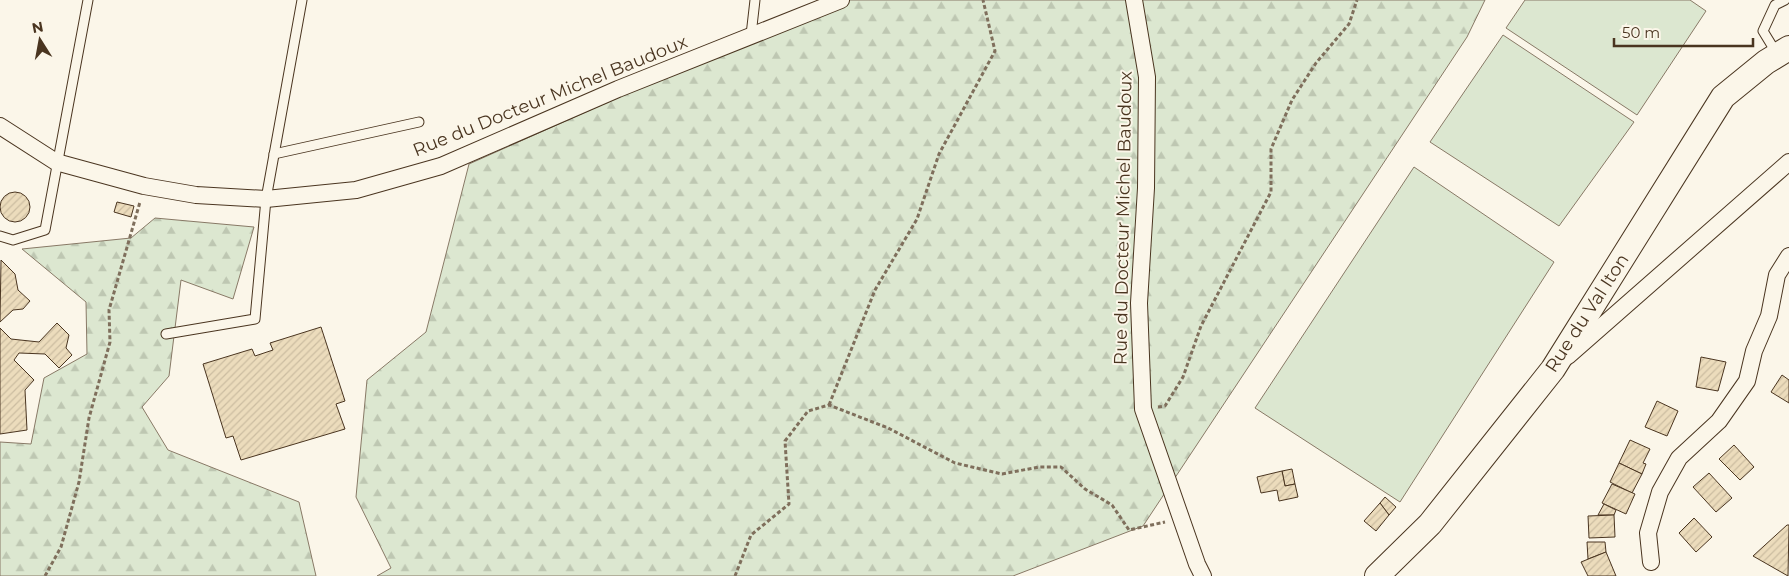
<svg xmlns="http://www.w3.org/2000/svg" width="1789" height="576" font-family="Montserrat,sans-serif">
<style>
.forest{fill:url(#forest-firs);stroke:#887966}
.pitch{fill:#dce7d0;stroke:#887966}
.building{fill:url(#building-hatch);stroke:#4a3520}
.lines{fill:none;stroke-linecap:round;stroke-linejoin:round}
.lane-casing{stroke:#4a3520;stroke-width:11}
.street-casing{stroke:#4a3520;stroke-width:18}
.secondary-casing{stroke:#4a3520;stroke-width:26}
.path{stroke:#7f6f5c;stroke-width:3;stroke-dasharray:4 2.5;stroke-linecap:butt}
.lane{stroke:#fbf6e9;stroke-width:9}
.street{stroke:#fbf6e9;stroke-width:16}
.secondary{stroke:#fbf6e9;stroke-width:24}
.labels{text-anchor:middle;stroke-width:4;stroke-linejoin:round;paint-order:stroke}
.street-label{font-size:18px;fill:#4a3520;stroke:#fbf6e9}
</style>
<defs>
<pattern id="forest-firs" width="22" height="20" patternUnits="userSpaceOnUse" patternTransform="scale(1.25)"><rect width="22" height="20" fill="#dce7d0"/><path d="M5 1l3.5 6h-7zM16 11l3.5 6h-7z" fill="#bec7b2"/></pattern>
<pattern id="building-hatch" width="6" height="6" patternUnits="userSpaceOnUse" patternTransform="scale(1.25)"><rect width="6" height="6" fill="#ecdcbc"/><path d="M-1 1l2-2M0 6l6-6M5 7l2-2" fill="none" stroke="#ccbda1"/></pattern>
</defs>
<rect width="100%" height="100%" fill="#fbf6e9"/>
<!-- forest -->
<g class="forest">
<polygon points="837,0 1485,0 1467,37 1143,526 1013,576 377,576 391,568 356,497 367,380 426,332 469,164"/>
<polygon points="155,218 254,227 233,299 181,280 169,376 142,407 168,450 299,502 316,576 0,576 0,442 31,444 44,378 87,354 86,302 22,249 131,238"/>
</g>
<!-- pitch -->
<g class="pitch">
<polygon points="1525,0 1690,0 1706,11 1637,115 1506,28"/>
<polygon points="1503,35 1634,122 1559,226 1430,142"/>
<polygon points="1414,167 1554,262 1400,502 1255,408"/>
</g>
<!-- building -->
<g class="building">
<circle cx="15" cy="207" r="15"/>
<polygon points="117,202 134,206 131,217 114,212"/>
<polygon points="1,260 15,274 18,290 30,301 23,309 13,310 0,322"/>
<polygon points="57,323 69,335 66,348 72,355 59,368 45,354 19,353 14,360 34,380 25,390 27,430 0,434 0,328 11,339 39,342"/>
<polygon points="321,327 345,401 336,404 345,429 241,460 233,436 226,438 203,364 252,349 255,356 273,350 270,343"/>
<polygon points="1701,357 1726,362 1718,391 1696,387"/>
<polygon points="1782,375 1789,380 1789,403 1771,392"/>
<polygon points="1657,401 1678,411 1667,436 1645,427"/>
<polygon points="1630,440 1650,449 1643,463 1646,464 1642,474 1619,463"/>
<polygon points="1734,445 1754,467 1740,480 1719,459"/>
<polygon points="1619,463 1642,474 1632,493 1610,482"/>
<polygon points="1292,469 1295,484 1285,486 1282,471"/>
<polygon points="1282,471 1285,486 1295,484 1298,497 1279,501 1277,490 1261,493 1257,477"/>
<polygon points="1709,473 1732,498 1716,512 1693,487"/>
<polygon points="1612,484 1635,494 1626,514 1602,503"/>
<polygon points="1385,497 1396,507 1389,515 1380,503"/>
<polygon points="1380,503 1389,515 1376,531 1364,521"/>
<polygon points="1604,504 1616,510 1614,515 1598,515"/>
<polygon points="1614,515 1615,537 1589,538 1588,516"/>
<polygon points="1694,518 1712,537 1696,552 1679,533"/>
<polygon points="1787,525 1789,525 1788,576 1753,556"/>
<polygon points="1587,542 1605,542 1606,552 1588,559"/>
<polygon points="1606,552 1616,576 1588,576 1581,562"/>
</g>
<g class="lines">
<!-- lane casing -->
<g class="lane-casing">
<g id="lane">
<polyline points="751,35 755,0"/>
<polyline points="1777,54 1763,31 1775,5 1785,0"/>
<polyline points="274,154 419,122"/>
<polyline points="0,236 13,240 45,230 88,0"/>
<polyline points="166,334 255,319 266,199 302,0"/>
</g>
</g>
<!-- street casing -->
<g class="street-casing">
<g id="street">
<polyline points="1134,0 1147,77 1146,188 1139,303 1143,409 1197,564 1203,576"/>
<polyline points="0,126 56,162 144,186 196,195 266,199 356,190 441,166 618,89 841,0"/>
<polyline points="1568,356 1789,162"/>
<polyline points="1651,562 1648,533 1660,492 1679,458 1719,421 1747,381 1754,351 1769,316 1777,275 1789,256"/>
</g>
</g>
<!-- secondary casing -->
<g class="secondary-casing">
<polyline id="secondary" points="1377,576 1430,524 1553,369 1723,97 1766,62 1789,48"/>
</g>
<!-- path -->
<g class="path">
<polyline points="829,405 875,290 917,219 939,154 995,51 983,0"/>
<polyline points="1158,407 1165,406 1183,377 1201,326 1271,192 1271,149 1292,100 1316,63 1349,24 1357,0"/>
<polyline points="45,576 61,547 79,482 89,418 110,342 109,310 140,202"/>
<polyline points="735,576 751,535 789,504 785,441 808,411 829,405 888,428 955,463 1002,474 1039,467 1061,467 1085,489 1112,505 1129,530 1165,522"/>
</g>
<!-- lane -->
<use href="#lane" class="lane"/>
<!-- street -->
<use href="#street" class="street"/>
<!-- secondary -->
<use href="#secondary" class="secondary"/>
</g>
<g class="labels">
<!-- street labels -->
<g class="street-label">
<text transform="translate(550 96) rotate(-22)" y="6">Rue du Docteur Michel Baudoux</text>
<text transform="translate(1123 218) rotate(-89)" y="6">Rue du Docteur Michel Baudoux</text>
<text transform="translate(1587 313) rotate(-57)" y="6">Rue du Val Iton</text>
</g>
</g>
<!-- north arrow -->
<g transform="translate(40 40) rotate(349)" stroke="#fbf6e9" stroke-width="4" paint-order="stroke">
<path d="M0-4L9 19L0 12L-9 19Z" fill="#4a3520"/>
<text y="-8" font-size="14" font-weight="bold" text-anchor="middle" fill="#4a3520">N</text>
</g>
<!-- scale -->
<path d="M1614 38v8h139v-8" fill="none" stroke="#4a3520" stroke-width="2.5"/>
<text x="1622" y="38" font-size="15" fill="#4a3520" stroke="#fbf6e9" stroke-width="4" paint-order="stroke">50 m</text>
</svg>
